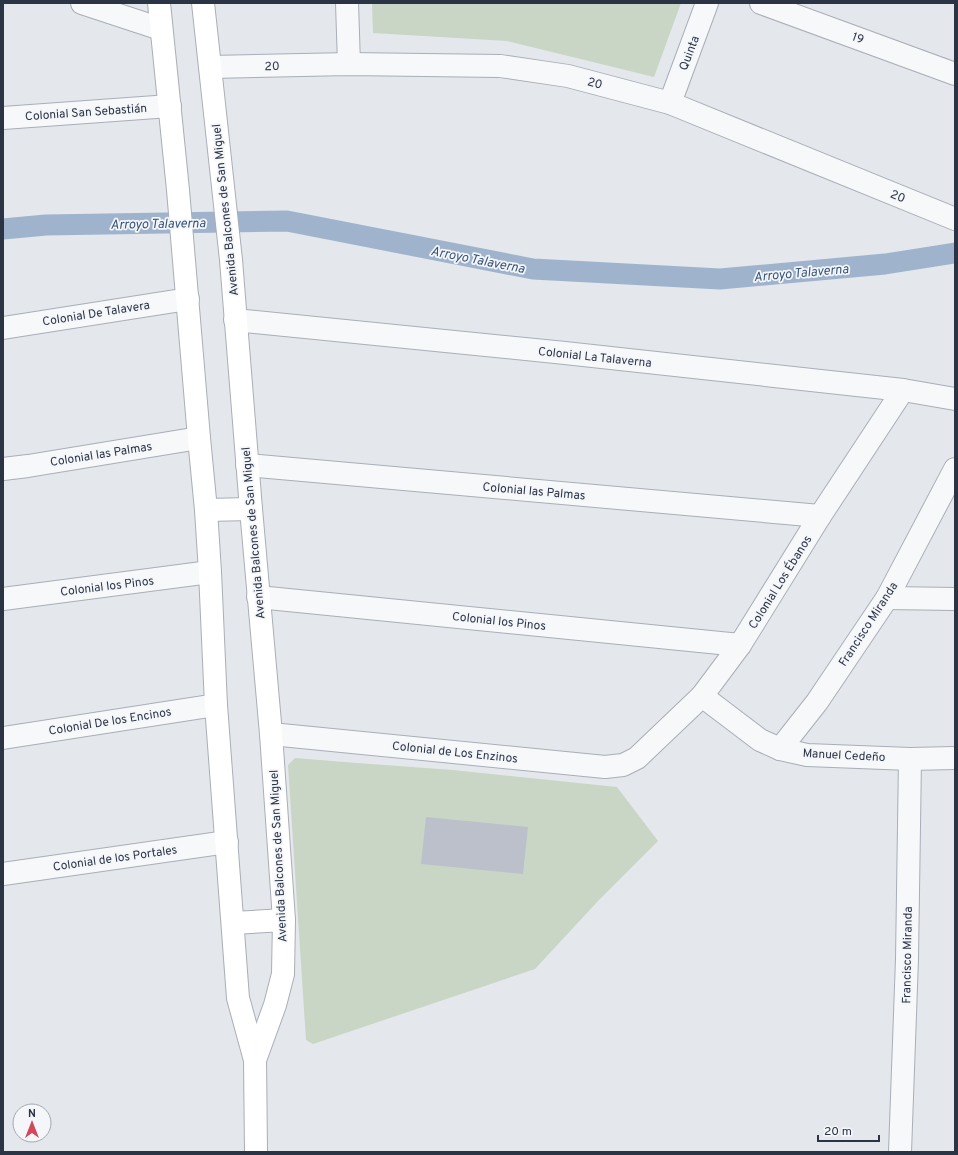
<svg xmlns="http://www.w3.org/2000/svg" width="958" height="1155" font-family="Overpass,sans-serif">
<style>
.green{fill:#c9d6c5}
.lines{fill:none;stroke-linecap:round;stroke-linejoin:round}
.canal{stroke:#9fb4cc;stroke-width:21}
.building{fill:#bbc0ca}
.street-casing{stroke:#a9aeb7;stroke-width:24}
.secondary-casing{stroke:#a9aeb7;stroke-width:24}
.street{stroke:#f7f8fa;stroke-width:22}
.secondary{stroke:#fff;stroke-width:22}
.labels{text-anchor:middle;stroke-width:3.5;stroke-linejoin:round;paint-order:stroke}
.street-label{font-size:12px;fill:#2b3445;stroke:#f4f6f9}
.water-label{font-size:13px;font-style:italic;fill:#34527a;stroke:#f4f6f9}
</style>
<rect width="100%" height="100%" fill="#e4e7ec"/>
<!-- green -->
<g class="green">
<polygon points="372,3 681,3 654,77 507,41 373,33"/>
<polygon points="295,758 357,763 453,770 617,787 658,841 598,901 535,969 313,1044 306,1040 288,765"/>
</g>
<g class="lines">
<!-- canal -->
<polyline class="canal" points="3,229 46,225 287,221 533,269 720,279 885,264 955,253"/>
</g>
<!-- building -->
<polygon class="building" points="426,817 528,827 523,874 421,864"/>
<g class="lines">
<!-- street casing -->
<g class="street-casing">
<g id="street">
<polyline points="82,3 161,29"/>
<polyline points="347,3 349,64"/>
<polyline points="761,3 955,74"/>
<polyline points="211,67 349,64 500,66 568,76 670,103 955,219"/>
<polyline points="670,103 707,3"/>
<polyline points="3,118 170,106"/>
<polyline points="235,320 565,353 903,390 955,399"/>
<polyline points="3,328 188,299"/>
<polyline points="247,465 820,516"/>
<polyline points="3,469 28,466 199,438"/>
<polyline points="258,597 740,645"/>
<polyline points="887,598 955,599"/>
<polyline points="3,599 210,572"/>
<polyline points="702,696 760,740 780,749 807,755 910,759 955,758"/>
<polyline points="271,734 605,767 623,765 637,758 702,696 740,645 820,516 903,390"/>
<polyline points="3,738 216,705"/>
<polyline points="780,749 817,702 887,598 955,469"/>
<polyline points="3,874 227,842"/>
<polyline points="900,1152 907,959 910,759"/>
</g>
</g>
<!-- secondary casing -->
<g class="secondary-casing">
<g id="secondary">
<polyline points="159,3 178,190 199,438 206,510 210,572 216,705 238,998 255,1060 256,1152"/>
<polyline points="203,3 231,260 251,509 271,734 284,920 283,974 275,1005 255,1060"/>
<polyline points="206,510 251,509"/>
<polyline points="233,923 284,920"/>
</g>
</g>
<!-- street -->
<use href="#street" class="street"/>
<!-- secondary -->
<use href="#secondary" class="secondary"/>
</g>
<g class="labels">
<!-- street labels -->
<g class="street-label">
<text transform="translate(858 38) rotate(20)" y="4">19</text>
<text transform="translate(689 53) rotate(-69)" y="4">Quinta</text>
<text transform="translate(272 66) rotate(-1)" y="4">20</text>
<text transform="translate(595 83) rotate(15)" y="4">20</text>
<text transform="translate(86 112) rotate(-4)" y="4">Colonial San Sebastián</text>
<text transform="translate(898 196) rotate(22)" y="4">20</text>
<text transform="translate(225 210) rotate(-96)" y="4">Avenida Balcones de San Miguel</text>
<text transform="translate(96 313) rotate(-9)" y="4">Colonial De Talavera</text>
<text transform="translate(595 357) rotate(6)" y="4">Colonial La Talaverna</text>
<text transform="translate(101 454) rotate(-9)" y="4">Colonial las Palmas</text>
<text transform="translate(534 491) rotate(5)" y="4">Colonial las Palmas</text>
<text transform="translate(253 533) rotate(-95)" y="4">Avenida Balcones de San Miguel</text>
<text transform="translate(780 582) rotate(-58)" y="4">Colonial Los Ébanos</text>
<text transform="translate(107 586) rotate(-7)" y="4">Colonial los Pinos</text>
<text transform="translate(499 621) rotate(6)" y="4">Colonial los Pinos</text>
<text transform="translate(868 624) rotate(-57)" y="4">Francisco Miranda</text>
<text transform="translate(110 721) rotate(-9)" y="4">Colonial De los Encinos</text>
<text transform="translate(455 752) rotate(6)" y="4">Colonial de Los Enzinos</text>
<text transform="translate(844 755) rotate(3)" y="4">Manuel Cedeño</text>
<text transform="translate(278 856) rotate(-93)" y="4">Avenida Balcones de San Miguel</text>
<text transform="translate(115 858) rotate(-8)" y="4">Colonial de los Portales</text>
<text transform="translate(907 955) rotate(-89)" y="4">Francisco Miranda</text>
</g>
<!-- water labels -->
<g class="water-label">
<text transform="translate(158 223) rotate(-1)" y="5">Arroyo Talaverna</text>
<text transform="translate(478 259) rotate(11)" y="5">Arroyo Talaverna</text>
<text transform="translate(801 272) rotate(-5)" y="5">Arroyo Talaverna</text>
</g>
</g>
<!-- border -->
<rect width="958" height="1155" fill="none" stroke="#2b3445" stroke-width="8"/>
<!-- north arrow -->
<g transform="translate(32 1123)"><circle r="19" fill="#f4f6f9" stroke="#a4a8b1"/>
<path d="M0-3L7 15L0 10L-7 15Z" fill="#d1495b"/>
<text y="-6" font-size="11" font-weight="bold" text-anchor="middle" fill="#2b3445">N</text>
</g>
<!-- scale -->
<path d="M818 1135v6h61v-6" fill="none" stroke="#2b3445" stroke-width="2"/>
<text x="824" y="1135" font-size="12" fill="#2b3445" stroke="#f4f6f9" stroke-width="3" paint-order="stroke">20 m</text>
</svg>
